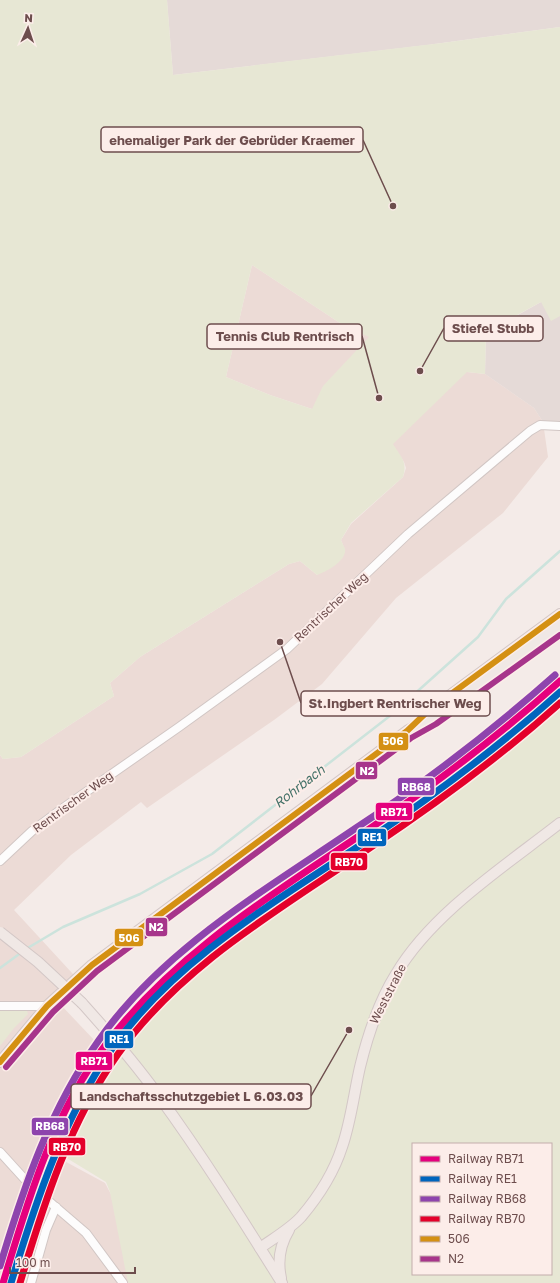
<svg xmlns="http://www.w3.org/2000/svg" width="560" height="1283" font-family="'Golos Text',sans-serif">
<style>
.residential{fill:#ecdbd6}
.industrial{fill:#e5dad7}
.green{fill:#e7e7d4;fill-rule:evenodd}
.lines{fill:none;stroke-linecap:round;stroke-linejoin:round}
.stream{stroke:#cce3dc;stroke-width:2.5}
.minor-casing{stroke:#d1c6c4;stroke-width:10}
.major-casing{stroke:#d3c7c6;stroke-width:12}
.minor{stroke:#fdfcfc;stroke-width:8}
.major{stroke:#f0e8e5;stroke-width:10}
.major-bridge-casing{stroke:#d3c7c6;stroke-width:12;stroke-linecap:butt}
.major-bridge{stroke:#f0e8e5;stroke-width:10}
.bus-1-casing{stroke:#fcede9;stroke-width:9}
.bus-2-casing{stroke:#fcede9;stroke-width:9}
.bus-1{stroke:#d49013;stroke-width:6}
.bus-2{stroke:#a7358b;stroke-width:6}
.rail-1-casing{stroke:#fcede9;stroke-width:10}
.rail-2-casing{stroke:#fcede9;stroke-width:10}
.rail-3-casing{stroke:#fcede9;stroke-width:10}
.rail-4-casing{stroke:#fcede9;stroke-width:10}
.rail-1{stroke:#e5007d;stroke-width:7}
.rail-2{stroke:#0065bd;stroke-width:7}
.rail-3{stroke:#8e44ad;stroke-width:7}
.rail-4{stroke:#e4002b;stroke-width:7}
.labels{text-anchor:middle;stroke-width:4;stroke-linejoin:round;paint-order:stroke}
.street-label{font-size:12px;fill:#6d4d4d;stroke:#fcede9}
.water-label{font-size:13px;font-style:italic;fill:#437168;stroke:#fcede9}
.leader{fill:none;stroke:#6d4d4d;stroke-width:1.5}
.callout-dot{fill:#6d4d4d;stroke:#fcede9;stroke-width:1.5}
.callout{fill:#fcede9;stroke:#6d4d4d;stroke-width:1.5}
.callout-label{font-size:13px;text-anchor:middle;font-weight:bold;fill:#6d4d4d}
.line-badge{stroke:#fcede9;stroke-width:1.5}
.badge-label{font-size:11px;text-anchor:middle;font-weight:bold;fill:#fff}
</style>
<rect width="100%" height="100%" fill="#f4ebe8"/>
<!-- residential -->
<polygon class="residential" points="252,265 346,327 467,372 485,374 534,408 543,422 548,457 503,513 396,598 322,684 274,720 147,808 141,802 71,855 14,910 84,986 60,1004 96,1042 44,1150 105,1183 158,1283 0,1283 0,755 3,759 21,757 114,696 110,683 140,657 289,564 300,561 317,575 345,550 341,540 351,524 403,477 406,468 404,462 392,444 312,409 270,395 226,377"/>
<!-- industrial -->
<g class="industrial">
<polygon points="167,0 560,0 560,27 427,45 173,75"/>
<polygon points="560,296 560,423 543,422 534,408 485,374 486,333 541,302"/>
</g>
<!-- green -->
<g class="green">
<path d="M0,0h167l6,75 269,-32 118,-16v289l-9,5 -10,-19 -55,30 -1,42 -18,-2 -74,72c7,12 15,17 10,33l-52,46 -10,17c1,3 3,6 4,9 2,12 -19,23 -28,26l-17,-14 -11,3 -149,93 -30,26 4,13 -93,61 -18,2 -3,-4zM252,265l94,62 23,10 -46,49 -11,23 -42,-14 -44,-18z"/>
<path d="M560,698v585h-432l-18,-91 -4,-10 -46,-28 30,-62 -1,-4 22,-30 2,2 72,-88 258,-178zM413,1144h138v130h-138z"/>
<polygon points="0,1011 27,1011 28,1014 14,1028 0,1046"/>
<polygon points="39,1199 47,1208 46,1212 27,1283 13,1283"/>
</g>
<g class="lines">
<!-- stream -->
<g class="stream">
<polyline points="26,949 63,927 140,894 212,854 391,715 478,637 506,599 560,551"/>
<polyline points="0,968 22,952"/>
</g>
<!-- minor casing -->
<g class="minor-casing">
<g id="minor">
<polyline points="0,861 32,831 63,808 179,727 287,649 408,534 530,431 540,425 560,426"/>
<polyline points="0,1006 47,1006"/>
<polyline points="0,1152 30,1185 86,1233 123,1283"/>
<polyline points="31,1283 46,1230 56,1207"/>
</g>
</g>
<!-- major casing -->
<g class="major-casing">
<g id="major">
<polyline points="426,713 560,614"/>
<path d="M82,1003c27,30 53,60 76,92 44,60 84,124 124,188"/>
<polyline points="0,1062 47,1006 92,965 407,731 431,717 560,625"/>
<path d="M260,1248c14,-10 30,-19 41,-31 17,-20 33,-45 41,-70 9,-26 12,-54 18,-80 8,-33 18,-64 36,-93 36,-61 109,-108 164,-151"/>
<path d="M281,1278c-4,-18 -1,-33 8,-48"/>
</g>
</g>
<!-- minor -->
<use href="#minor" class="minor"/>
<!-- major -->
<use href="#major" class="major"/>
<!-- major-bridge casing -->
<g class="major-bridge-casing">
<polyline id="major-bridge" points="0,932 38,962 82,1003"/>
</g>
<!-- major-bridge -->
<use href="#major-bridge" class="major-bridge"/>
<!-- bus-1 casing -->
<g class="bus-1-casing">
<polyline id="bus-1" points="0,1062 47,1006 92,965 407,731 428,711 560,614"/>
</g>
<!-- bus-2 casing -->
<g class="bus-2-casing">
<polyline id="bus-2" points="6,1067 53,1012 97,971 411,738 436,724 560,635"/>
</g>
<!-- bus-1 -->
<use href="#bus-1" class="bus-1"/>
<!-- bus-2 -->
<use href="#bus-2" class="bus-2"/>
<!-- rail-1 casing -->
<g class="rail-1-casing">
<path id="rail-1" d="M3,1283c25,-83 50,-170 104,-240 68,-89 163,-147 255,-209 69,-47 136,-97 198,-153"/>
</g>
<!-- rail-2 casing -->
<g class="rail-2-casing">
<path id="rail-2" d="M11,1283c25,-82 51,-162 100,-233 63,-90 164,-148 254,-208 68,-46 134,-95 195,-150"/>
</g>
<!-- rail-3 casing -->
<g class="rail-3-casing">
<path id="rail-3" d="M0,1266c24,-80 50,-157 99,-226 64,-91 166,-150 257,-212 70,-46 136,-97 199,-153"/>
</g>
<!-- rail-4 casing -->
<g class="rail-4-casing">
<path id="rail-4" d="M20,1283c24,-80 49,-160 98,-229 64,-90 164,-146 253,-207 66,-44 130,-91 189,-144"/>
</g>
<!-- rail-1 -->
<use href="#rail-1" class="rail-1"/>
<!-- rail-2 -->
<use href="#rail-2" class="rail-2"/>
<!-- rail-3 -->
<use href="#rail-3" class="rail-3"/>
<!-- rail-4 -->
<use href="#rail-4" class="rail-4"/>
</g>
<g class="labels">
<!-- street labels -->
<g class="street-label">
<text transform="translate(331 607) rotate(-43)" y="4">Rentrischer Weg</text>
<text transform="translate(73 802) rotate(-36)" y="4">Rentrischer Weg</text>
<text transform="translate(388 994) rotate(-63)" y="4">Weststraße</text>
</g>
<!-- water labels -->
<g class="water-label">
<text transform="translate(299 786) rotate(-38)" y="5">Rohrbach</text>
</g>
</g>
<!-- callouts -->
<path class="leader" d="M393 206L363 140M420 371L444 328M379 398L362 336M280 642L301 703M349 1030L311 1096"/>
<g class="callout-dot">
<circle cx="393" cy="206" r="4"/>
<circle cx="420" cy="371" r="4"/>
<circle cx="379" cy="398" r="4"/>
<circle cx="280" cy="642" r="4"/>
<circle cx="349" cy="1030" r="4"/>
</g>
<g class="callout">
<rect x="101" y="127" width="262" height="25" rx="4"/>
<rect x="444" y="316" width="99" height="25" rx="4"/>
<rect x="207" y="324" width="155" height="25" rx="4"/>
<rect x="301" y="691" width="189" height="25" rx="4"/>
<rect x="71" y="1084" width="240" height="25" rx="4"/>
</g>
<g class="callout-label">
<text x="232" y="145">ehemaliger Park der Gebrüder Kraemer</text>
<text x="493" y="333">Stiefel Stubb</text>
<text x="285" y="341">Tennis Club Rentrisch</text>
<text x="395" y="708">St.Ingbert Rentrischer Weg</text>
<text x="191" y="1101">Landschaftsschutzgebiet L 6.03.03</text>
</g>
<g class="line-badge">
<rect x="378" y="732" width="31" height="19" rx="4" fill="#d49013"/>
<rect x="355" y="761" width="23" height="19" rx="4" fill="#a7358b"/>
<rect x="397" y="777" width="38" height="19" rx="4" fill="#8e44ad"/>
<rect x="375" y="802" width="38" height="19" rx="4" fill="#e5007d"/>
<rect x="357" y="828" width="30" height="19" rx="4" fill="#0065bd"/>
<rect x="330" y="852" width="38" height="19" rx="4" fill="#e4002b"/>
<rect x="145" y="917" width="23" height="20" rx="4" fill="#a7358b"/>
<rect x="114" y="928" width="30" height="19" rx="4" fill="#d49013"/>
<rect x="104" y="1030" width="30" height="19" rx="4" fill="#0065bd"/>
<rect x="75" y="1051" width="38" height="20" rx="4" fill="#e5007d"/>
<rect x="31" y="1117" width="38" height="19" rx="4" fill="#8e44ad"/>
<rect x="48" y="1137" width="38" height="19" rx="4" fill="#e4002b"/>
</g>
<g class="badge-label">
<text x="393" y="745">506</text>
<text x="367" y="775">N2</text>
<text x="416" y="791">RB68</text>
<text x="394" y="816">RB71</text>
<text x="372" y="841">RE1</text>
<text x="349" y="866">RB70</text>
<text x="156" y="931">N2</text>
<text x="129" y="942">506</text>
<text x="119" y="1043">RE1</text>
<text x="94" y="1065">RB71</text>
<text x="50" y="1130">RB68</text>
<text x="67" y="1151">RB70</text>
</g>
<!-- legend -->
<rect x="412" y="1143" width="140" height="132" fill="#fcede9" stroke="#c3adab"/>
<rect x="420" y="1156" width="20" height="6" fill="#e5007d" stroke="#c3adab"/>
<text x="448" y="1163" font-size="12" fill="#6d4d4d">Railway RB71</text>
<rect x="420" y="1176" width="20" height="6" fill="#0065bd" stroke="#c3adab"/>
<text x="448" y="1183" font-size="12" fill="#6d4d4d">Railway RE1</text>
<rect x="420" y="1196" width="20" height="6" fill="#8e44ad" stroke="#c3adab"/>
<text x="448" y="1203" font-size="12" fill="#6d4d4d">Railway RB68</text>
<rect x="420" y="1216" width="20" height="6" fill="#e4002b" stroke="#c3adab"/>
<text x="448" y="1223" font-size="12" fill="#6d4d4d">Railway RB70</text>
<rect x="420" y="1236" width="20" height="6" fill="#d49013" stroke="#c3adab"/>
<text x="448" y="1243" font-size="12" fill="#6d4d4d">506</text>
<rect x="420" y="1256" width="20" height="6" fill="#a7358b" stroke="#c3adab"/>
<text x="448" y="1263" font-size="12" fill="#6d4d4d">N2</text>
<!-- north arrow -->
<g transform="translate(28 28) rotate(3)" stroke="#fcede9" stroke-width="3" paint-order="stroke">
<path d="M0-3L7 15L0 10L-7 15Z" fill="#6d4d4d"/>
<text y="-6" font-size="11" font-weight="bold" text-anchor="middle" fill="#6d4d4d">N</text>
</g>
<!-- scale -->
<path d="M10 1267v6h125v-6" fill="none" stroke="#6d4d4d" stroke-width="2"/>
<text x="16" y="1267" font-size="12" fill="#6d4d4d" stroke="#fcede9" stroke-width="3" paint-order="stroke">100 m</text>
</svg>
